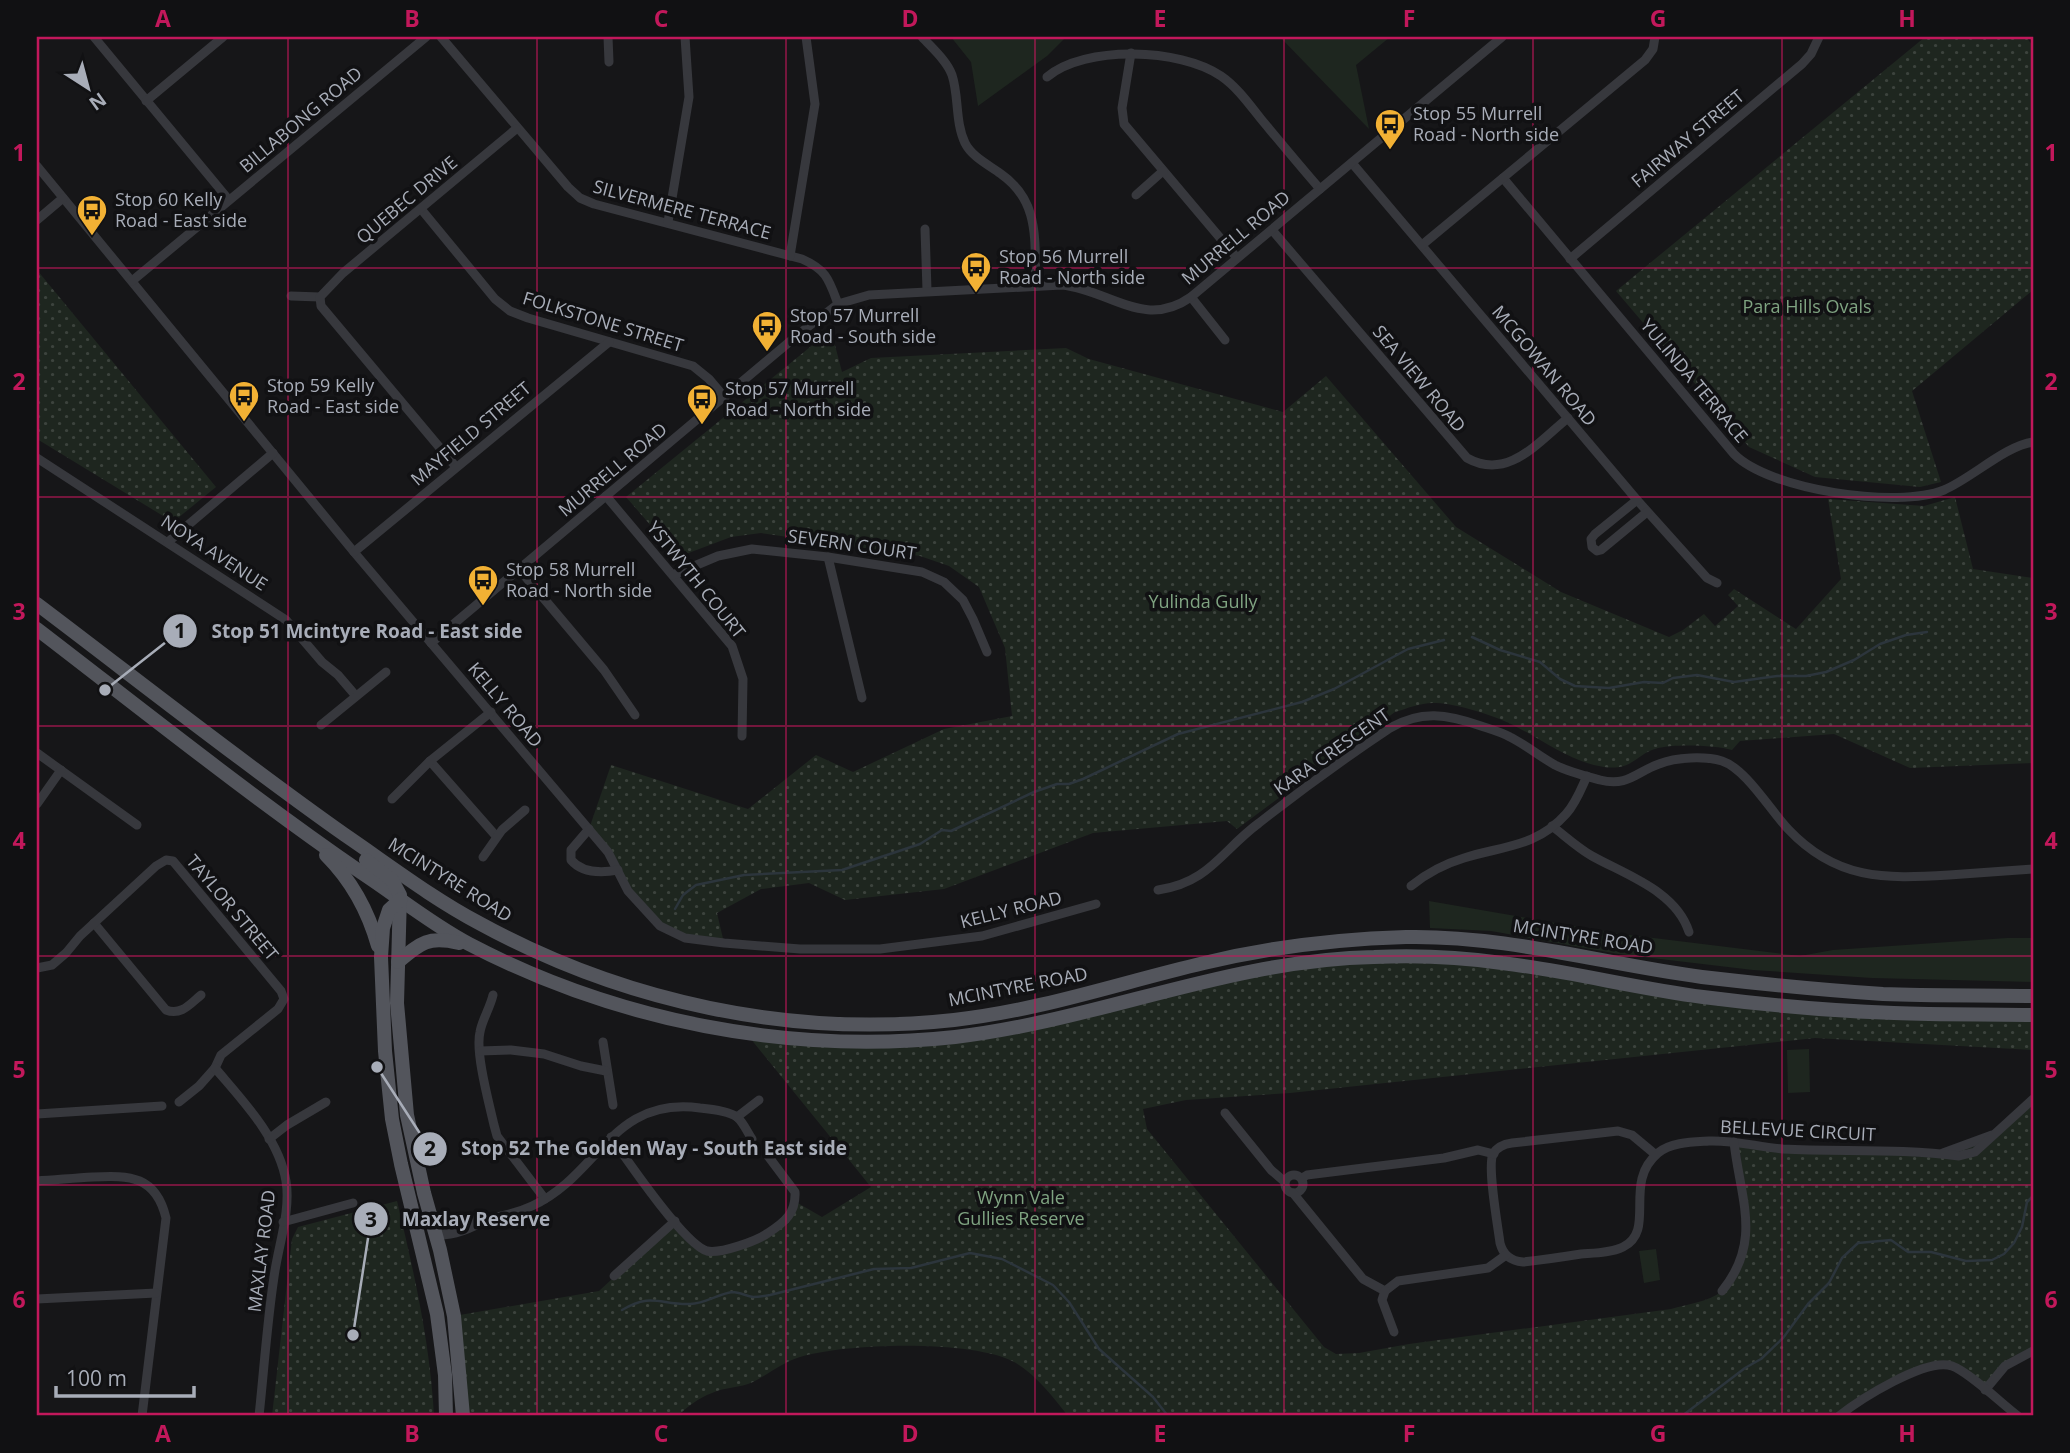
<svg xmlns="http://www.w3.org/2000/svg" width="2070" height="1453" font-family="'Open Sans',sans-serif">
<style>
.green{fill:#1e261f}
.park{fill:url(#park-dots)}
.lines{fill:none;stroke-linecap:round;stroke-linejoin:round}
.stream{stroke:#2c353c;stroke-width:2.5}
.street{stroke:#37383d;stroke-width:9}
.primary{stroke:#53555c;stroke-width:14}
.grid{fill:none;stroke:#c2185b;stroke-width:2;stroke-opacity:0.55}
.labels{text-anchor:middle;stroke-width:7;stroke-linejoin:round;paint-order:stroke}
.poi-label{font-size:18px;fill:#a8adb8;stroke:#111113;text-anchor:start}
.street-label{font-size:18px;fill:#a8adb8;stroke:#111113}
.park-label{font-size:18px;fill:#7fa381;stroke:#111113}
.leader{fill:none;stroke:#a8adb8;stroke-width:2.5}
.callout-dot{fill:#a8adb8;stroke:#111113;stroke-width:2.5}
.mark-label{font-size:21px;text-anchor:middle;font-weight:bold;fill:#111}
.callout-label{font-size:19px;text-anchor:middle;font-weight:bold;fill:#a8adb8;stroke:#111113;stroke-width:7;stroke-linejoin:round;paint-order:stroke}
.neatline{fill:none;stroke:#c2185b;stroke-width:2.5}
.grid-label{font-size:23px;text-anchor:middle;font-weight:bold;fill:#c2185b}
</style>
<defs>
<pattern id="park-dots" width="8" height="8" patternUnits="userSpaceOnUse" patternTransform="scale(1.75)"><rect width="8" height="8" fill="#1e261f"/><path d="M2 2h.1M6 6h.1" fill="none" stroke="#3c433d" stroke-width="1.8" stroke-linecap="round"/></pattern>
</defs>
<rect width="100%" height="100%" fill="#161618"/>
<!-- green -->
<g class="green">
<polygon points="951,37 1066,37 1047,56 978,106 971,62"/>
<polygon points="1280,37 1390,37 1356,65 1369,129"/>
<polygon points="1429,901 1613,933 1800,956 1833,950 2007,938 2033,938 2033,982 1872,978 1753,970 1618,954 1491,931 1430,928"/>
<polygon points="1809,1049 1810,1092 1788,1093 1787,1050"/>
<polygon points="1656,1249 1660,1280 1644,1283 1639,1251"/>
</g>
<!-- park -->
<g class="park">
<polygon points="1925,37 2026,37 2033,46 2033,290 1912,391 1941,482 1920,487 1815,477 1749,447 1616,291"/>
<polygon points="37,270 216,487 173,522 37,439"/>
<path d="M831,330l11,42 29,-14 195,-10 23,11 194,53 43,-36 130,151 105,65 108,45 14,-7 21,-16 11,12 23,-20 -10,-11 6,-6 62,40 45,-50 -13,-80 96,7 31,-9 18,72 60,9v185l-123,5 -76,-34 -94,7 -8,9c-17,-5 -57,-6 -74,-2 -22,5 -24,23 -54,19 -34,-5 -61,-27 -91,-42 -20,-10 -55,-21 -77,-22 -14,-1 -28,5 -41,9l-158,117 -10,-8 -134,12 -149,56 -99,11 -36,-17 -48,6 -44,24 7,30 -39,-5 -32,-17 -64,-92 22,-64 137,44 68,-54 37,17 91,-43 68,-13 -7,-68 -26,-61 -30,-21 -29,-10 -159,-23 -30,4 -53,20 -52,-60z"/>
<path d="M1405,956l290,40 338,19v35l-218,-12 -525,55 -104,7 -43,9 4,20 177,218 12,7 23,-1 50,-9 262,-35c16,-5 38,-7 51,-18 38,-32 17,-107 12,-149l46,7 160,5 54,-19 39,-36v252l-20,10 -28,29 -40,-25 -54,17 -52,34h-771c-15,-19 -31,-40 -52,-53 -41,-24 -171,-20 -216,-6 -17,5 -31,17 -47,25 -13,6 -28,5 -41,11 -14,5 -24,14 -35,23h-214l-9,-100 145,-25 76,-70 16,20 27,10 62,-26 16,-23 26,15 49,-30 -125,-154 200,5 257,-58z"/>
<path d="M397,1201c17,71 33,142 37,215h-162l20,-177 6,-12z"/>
</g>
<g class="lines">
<!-- stream -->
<g class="stream">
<polyline points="1472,637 1500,650 1540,662 1560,679 1575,686 1609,688 1644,682 1663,683 1673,678 1697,675 1734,682 1777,676 1806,676 1826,672 1854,660 1880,644 1906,635 1927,632"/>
<polyline points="675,909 683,895 696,885 744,875 842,870 920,844 942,830 951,831 1034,792 1057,784 1069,784 1083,779 1178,734 1302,702 1334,689 1408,649 1444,640"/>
<path d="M622,1310c30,-18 38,-5 68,-6 15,0 28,-10 42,-12 8,0 14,4 21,5 5,0 12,-1 17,-2l104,-26 37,-1 59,-15 32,6 51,26 16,17 30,47 54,48 15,19"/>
<polyline points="1682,1416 1745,1368 1761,1359 1783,1338 1808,1304 1829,1283 1842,1258 1858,1243 1891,1240 1908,1252 1931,1252 1966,1261 1992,1260 2004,1254 2014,1243 2022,1227 2027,1202 2033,1196"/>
</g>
<!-- street -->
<g class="street">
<polyline points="94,37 229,200"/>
<path d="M441,37l127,150 12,11 14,6 208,55c25,11 27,21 36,45"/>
<polyline points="608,37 609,62"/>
<path d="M922,37c10,11 25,24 30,38 7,21 3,47 13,68 7,14 24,22 36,31 40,28 33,68 35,111"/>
<polyline points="1131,53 1122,108 1124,124 1237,258"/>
<path d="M1047,77c38,-32 133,-29 174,-1 16,11 28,28 40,43 20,24 39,47 59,70"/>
<polyline points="146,101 223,37"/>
<polyline points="1352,163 1637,500 1707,578 1717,583"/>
<polyline points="37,166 354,552 608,852 628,891 660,926 685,938 724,943 800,949 880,949 982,936 1096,904"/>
<path d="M1503,178l231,276c35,36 164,55 210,36 28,-12 61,-44 89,-48"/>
<polyline points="1136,195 1163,171"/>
<polyline points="421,209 495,299 510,311 528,318 693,366 709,379 725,398"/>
<polyline points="37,220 63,198"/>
<polyline points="668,222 689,97 685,37"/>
<polyline points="925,229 927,290"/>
<path d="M1272,230l195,228c41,23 71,-16 101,-40"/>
<polyline points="1422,245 1645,60 1653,49 1655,37"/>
<polyline points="790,256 815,104 806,37"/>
<polyline points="1570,259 1802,64 1811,54 1819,37"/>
<polyline points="132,281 426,37"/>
<polyline points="291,296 320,297"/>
<polyline points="1191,297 1225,340"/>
<polyline points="37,458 286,620 322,662 338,675 356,696"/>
<polyline points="456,467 321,306 320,297 343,273 516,129"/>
<polyline points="606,496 732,646 743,679 742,736"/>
<polyline points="1637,500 1595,534 1591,539 1592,547 1597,551 1601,550 1647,512"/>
<polyline points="168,542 273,453"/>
<polyline points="354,552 609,342"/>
<polyline points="828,557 862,698"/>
<polyline points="519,569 604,670 635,715"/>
<polyline points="673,575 718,556 752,549 828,557 922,572 944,582 963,600 973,619 987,652"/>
<path d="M431,643l369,-310 38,-29 31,-9 193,-10c48,5 82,45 129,12l311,-260"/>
<polyline points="321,725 386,672"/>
<polyline points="37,753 137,825"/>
<polyline points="430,761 496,836"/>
<polyline points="392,799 430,761 491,712"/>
<polyline points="37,804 61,770"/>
<path d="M1552,826c13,10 26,22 40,30 34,19 84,35 97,76"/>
<path d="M589,829l-18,21v10c11,13 31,13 47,10"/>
<polyline points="483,857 502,830 525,810"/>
<path d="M1411,886c16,-13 33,-22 53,-28 38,-12 73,-11 102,-44 10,-11 15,-25 21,-38"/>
<path d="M1158,890c51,-7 64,-40 101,-67 42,-33 86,-65 131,-95 31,-18 57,-14 91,-2 9,3 20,6 29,11 16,8 29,19 45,28 14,7 30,11 45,15 28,7 36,-8 59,-16 17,-7 46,-8 63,-3 24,8 48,49 66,68 48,51 96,50 161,46 28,-2 56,-4 84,-6"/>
<path d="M94,923l72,87c15,6 24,-6 35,-15"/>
<polyline points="37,968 52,965 66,953 80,936 156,866 166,860 173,861 281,991 284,999 278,1009 221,1055 215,1068 199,1086 179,1102"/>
<path d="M493,995c-3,13 -11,25 -13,37 -5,20 9,71 14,93l3,11 48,63"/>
<polyline points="603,1042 613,1105"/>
<polyline points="480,1051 511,1050 544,1054 581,1066 606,1071"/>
<path d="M215,1068c27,32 64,70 71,113 5,31 -8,65 -12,96 -7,46 -10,93 -15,139"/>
<polyline points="1225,1113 1271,1170 1285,1182"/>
<polyline points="37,1114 162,1106"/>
<polyline points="737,1117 759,1100"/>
<path d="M611,1137c16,23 73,107 96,114 13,3 50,-10 61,-18 17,-11 28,-20 27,-41l-27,-36"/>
<polyline points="269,1139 287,1125 326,1102"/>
<polyline points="1943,1153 1992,1135"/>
<path d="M1656,1155l-24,-20 -14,-4 -106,12c-8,1 -15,4 -19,11 -6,12 5,73 7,89 3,12 11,18 23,19 19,-2 39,-5 58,-8 13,-1 30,-1 42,-7 34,-17 -1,-64 35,-94 13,-11 35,-11 51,-12 25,-1 49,6 74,8 58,3 118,-1 176,7l16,-4 58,-53"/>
<circle cx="1294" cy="1184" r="9"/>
<polyline points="1302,1178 1307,1175 1444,1158 1478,1150 1494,1154"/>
<path d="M37,1181c18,-1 37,-3 56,-4 37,-2 63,-1 73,41l-24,198"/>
<polyline points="1293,1193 1363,1279 1385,1291 1398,1281 1488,1268 1506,1255"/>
<polyline points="283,1222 353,1203"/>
<path d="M436,1235c19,-19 31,-13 54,-17 14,-2 29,-6 42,-12 67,-30 79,-110 168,-98 11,1 28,3 37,9 6,5 11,16 15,22"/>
<path d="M436,1235c19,1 35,-6 51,-16"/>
<polyline points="614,1276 675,1221"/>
<polyline points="1385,1291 1382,1300 1394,1332"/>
<path d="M1722,1291c41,-50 18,-93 12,-149"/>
<polyline points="37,1299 156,1293"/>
<polyline points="1985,1390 2005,1366 2033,1351"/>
<path d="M1839,1416c20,-16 87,-59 113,-50 17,6 50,38 66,50"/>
</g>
<!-- primary -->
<g class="primary">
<path d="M37,604c102,77 203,157 308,231 44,30 87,63 134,88 144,79 311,115 475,97 88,-10 165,-37 250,-57 66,-16 134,-24 202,-26 100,-2 197,27 296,40 60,7 121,13 181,17 50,2 100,1 150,2"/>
<path d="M37,629c107,82 213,167 325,244 35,23 69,51 107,71 147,77 320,111 486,93 144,-17 273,-77 419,-80 43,-2 86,0 128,6 67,8 133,25 201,34 63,8 127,14 191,16 47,2 93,1 139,2"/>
<path d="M326,855c26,26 42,55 52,91"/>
<polyline points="366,860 392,880 400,895 397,1003 407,1115 424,1193 440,1250 454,1316 463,1416"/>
<polyline points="401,899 389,910 383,928 381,957 385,1051 392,1119 401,1164 437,1314 445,1375 446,1416"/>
<path d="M398,962c23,-20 31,-26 61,-19"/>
</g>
</g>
<!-- grid -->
<path class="grid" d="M288,37v1379M537,37v1379M786,37v1379M1035,37v1379M1284,37v1379M1533,37v1379M1782,37v1379M37,268h1996M37,497h1996M37,726h1996M37,956h1996M37,1185h1996"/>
<!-- icons -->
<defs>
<g id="bus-pin" transform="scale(1.575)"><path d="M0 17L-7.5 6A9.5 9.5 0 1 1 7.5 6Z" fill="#f2b134" stroke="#111113"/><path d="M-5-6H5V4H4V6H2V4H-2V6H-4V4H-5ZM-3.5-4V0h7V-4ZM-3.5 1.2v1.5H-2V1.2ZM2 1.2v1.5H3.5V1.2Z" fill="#111"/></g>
</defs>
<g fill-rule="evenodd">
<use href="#bus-pin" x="1390" y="124"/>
<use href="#bus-pin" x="92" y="210"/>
<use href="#bus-pin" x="976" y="267"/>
<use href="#bus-pin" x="767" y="326"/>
<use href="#bus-pin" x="244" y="396"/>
<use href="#bus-pin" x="702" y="399"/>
<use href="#bus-pin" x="483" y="580"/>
</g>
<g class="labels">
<!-- poi labels -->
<g class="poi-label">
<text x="1413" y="120">Stop 55 Murrell<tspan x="1413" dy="21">Road - North side</tspan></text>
<text x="115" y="206">Stop 60 Kelly<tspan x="115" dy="21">Road - East side</tspan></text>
<text x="999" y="263">Stop 56 Murrell<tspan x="999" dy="21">Road - North side</tspan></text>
<text x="790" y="322">Stop 57 Murrell<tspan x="790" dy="21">Road - South side</tspan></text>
<text x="267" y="392">Stop 59 Kelly<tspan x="267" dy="21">Road - East side</tspan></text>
<text x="725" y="395">Stop 57 Murrell<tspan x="725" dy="21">Road - North side</tspan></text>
<text x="506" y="576">Stop 58 Murrell<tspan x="506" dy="21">Road - North side</tspan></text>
</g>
<!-- street labels -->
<g class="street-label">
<text transform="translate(301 120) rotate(-40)" y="6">BILLABONG ROAD</text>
<text transform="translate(1688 139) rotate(-40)" y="6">FAIRWAY STREET</text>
<text transform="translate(407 200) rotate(-40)" y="6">QUEBEC DRIVE</text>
<text transform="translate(682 210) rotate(15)" y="6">SILVERMERE TERRACE</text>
<text transform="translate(1236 238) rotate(-40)" y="6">MURRELL ROAD</text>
<text transform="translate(603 322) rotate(17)" y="6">FOLKSTONE STREET</text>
<text transform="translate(1544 366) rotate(50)" y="6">MCGOWAN ROAD</text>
<text transform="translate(1419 379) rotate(50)" y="6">SEA VIEW ROAD</text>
<text transform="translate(1694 381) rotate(50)" y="6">YULINDA TERRACE</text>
<text transform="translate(471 434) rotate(-40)" y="6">MAYFIELD STREET</text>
<text transform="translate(613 470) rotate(-40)" y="6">MURRELL ROAD</text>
<text transform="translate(852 545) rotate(8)" y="6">SEVERN COURT</text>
<text transform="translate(214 553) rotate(33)" y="6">NOYA AVENUE</text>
<text transform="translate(696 580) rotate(51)" y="6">YSTWYTH COURT</text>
<text transform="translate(505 705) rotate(50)" y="6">KELLY ROAD</text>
<text transform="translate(1332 752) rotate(-35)" y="6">KARA CRESCENT</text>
<text transform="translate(450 880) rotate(32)" y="6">MCINTYRE ROAD</text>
<text transform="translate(232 908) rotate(50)" y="6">TAYLOR STREET</text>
<text transform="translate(1011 910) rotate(-14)" y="6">KELLY ROAD</text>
<text transform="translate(1583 937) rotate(9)" y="6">MCINTYRE ROAD</text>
<text transform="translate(1018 987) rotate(-11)" y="6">MCINTYRE ROAD</text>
<text transform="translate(1798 1131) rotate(3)" y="6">BELLEVUE CIRCUIT</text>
<text transform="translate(262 1251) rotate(-83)" y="6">MAXLAY ROAD</text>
</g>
<!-- park labels -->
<g class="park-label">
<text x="1807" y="313">Para Hills Ovals</text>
<text x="1203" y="608">Yulinda Gully</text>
<text x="1021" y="1204">Wynn Vale<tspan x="1021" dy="21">Gullies Reserve</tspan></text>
</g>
</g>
<!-- callouts -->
<path class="leader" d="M105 690L180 631M377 1067L430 1149M353 1335L371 1219"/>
<g class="callout-dot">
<circle cx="105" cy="690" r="7"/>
<circle cx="377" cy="1067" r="7"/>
<circle cx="353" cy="1335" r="7"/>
<circle cx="180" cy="631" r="18"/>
<circle cx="430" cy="1149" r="18"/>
<circle cx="371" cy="1219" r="18"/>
</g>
<g class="mark-label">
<text x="180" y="638">1</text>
<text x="430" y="1156">2</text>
<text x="371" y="1227">3</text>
</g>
<g class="callout-label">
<text x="367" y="638">Stop 51 Mcintyre Road - East side</text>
<text x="654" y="1155">Stop 52 The Golden Way - South East side</text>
<text x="476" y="1226">Maxlay Reserve</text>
</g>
<!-- border -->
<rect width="2070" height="1453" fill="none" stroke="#111113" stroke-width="77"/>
<!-- north arrow -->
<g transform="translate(88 88) rotate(144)" stroke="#111113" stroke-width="5" paint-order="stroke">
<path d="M0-5L12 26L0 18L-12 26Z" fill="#a8adb8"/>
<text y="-10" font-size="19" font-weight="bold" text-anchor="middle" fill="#a8adb8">N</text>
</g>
<!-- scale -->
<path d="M56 1386v10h138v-10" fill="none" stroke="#a8adb8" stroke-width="3.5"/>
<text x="66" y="1386" font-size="21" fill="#a8adb8" stroke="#111113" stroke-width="5" paint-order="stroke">100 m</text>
<rect x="38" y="38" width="1994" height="1376" class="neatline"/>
<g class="grid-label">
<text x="163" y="27">A</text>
<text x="412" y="27">B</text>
<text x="661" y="27">C</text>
<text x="910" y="27">D</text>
<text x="1160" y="27">E</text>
<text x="1409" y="27">F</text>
<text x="1658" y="27">G</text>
<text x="1907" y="27">H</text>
<text x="19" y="161">1</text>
<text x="2051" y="161">1</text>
<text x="19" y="390">2</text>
<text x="2051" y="390">2</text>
<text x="19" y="620">3</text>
<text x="2051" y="620">3</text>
<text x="19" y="849">4</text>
<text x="2051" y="849">4</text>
<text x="19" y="1078">5</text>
<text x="2051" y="1078">5</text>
<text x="19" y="1308">6</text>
<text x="2051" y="1308">6</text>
<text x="163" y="1442">A</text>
<text x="412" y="1442">B</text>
<text x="661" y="1442">C</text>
<text x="910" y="1442">D</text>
<text x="1160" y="1442">E</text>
<text x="1409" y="1442">F</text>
<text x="1658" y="1442">G</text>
<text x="1907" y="1442">H</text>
</g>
</svg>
